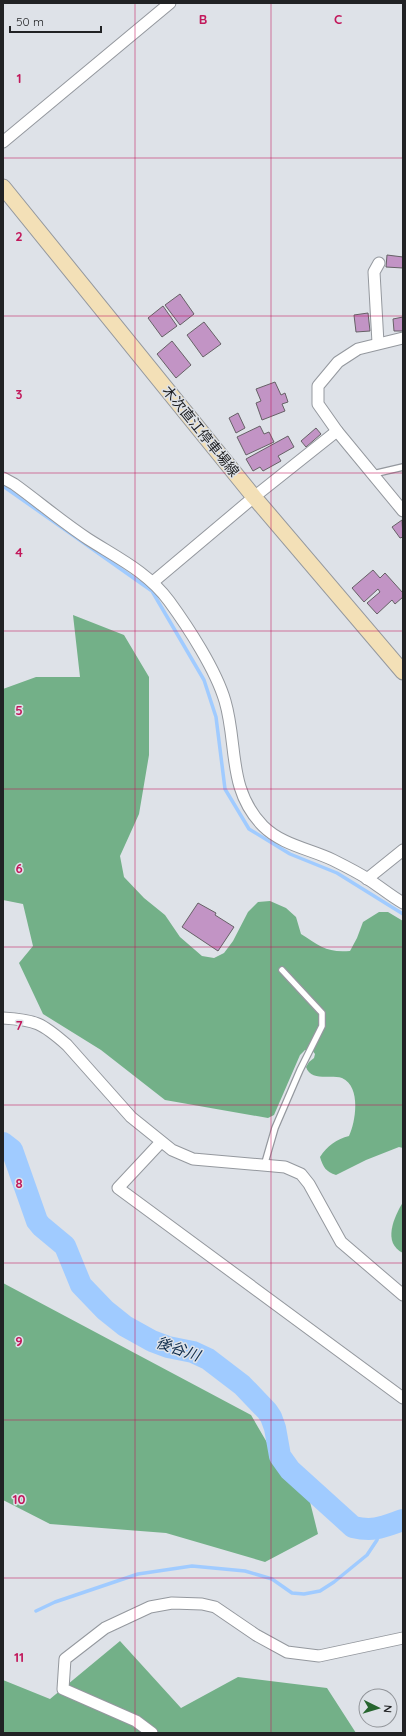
<svg xmlns="http://www.w3.org/2000/svg" width="406" height="1736" font-family="Quicksand,'Noto Sans JP',sans-serif">
<style>
.forest{fill:#73b088}
.lines{fill:none;stroke-linecap:round;stroke-linejoin:round}
.stream{stroke:#a0cbff;stroke-width:3.5}
.river{stroke:#a0cbff;stroke-width:22}
.building{fill:#c294c5;stroke:#666166}
.service-casing{stroke:#94989e;stroke-width:8}
.minor-casing{stroke:#94989e;stroke-width:13}
.secondary-casing{stroke:#94989e;stroke-width:17}
.service{stroke:#fff;stroke-width:5.5}
.minor{stroke:#fff;stroke-width:11}
.secondary{stroke:#f3e0b7;stroke-width:15}
.grid{fill:none;stroke:#c2185b;stroke-width:1;stroke-opacity:0.55}
.labels{text-anchor:middle;stroke-width:3;stroke-linejoin:round;paint-order:stroke}
.street-label{font-size:14px;fill:#212224;stroke:#dee2e8}
.water-label{font-size:15px;font-style:italic;fill:#0b294a;stroke:#dee2e8}
.grid-label{font-size:13px;text-anchor:middle;font-weight:bold;fill:#c2185b;stroke:#dee2e8;stroke-width:3;stroke-linejoin:round;paint-order:stroke}
</style>
<rect width="100%" height="100%" fill="#dee2e8"/>
<!-- forest -->
<g class="forest">
<path d="M73,615l51,20 25,42v78l-10,59 -19,42 4,21 20,21 21,17 15,22 22,19 12,2 10,-5 9,-12 15,-29 10,-10 12,-1 16,7 10,9 5,17c19,12 26,19 49,17l7,-13 6,-16 16,-10h9l15,9v227l-4,-1 -33,13 -30,15c-10,-3 -13,-8 -16,-18 7,-11 17,-18 29,-21 7,-15 12,-50 -7,-58 -12,-4 -31,4 -36,-11l3,-5 5,-4 1,-4 -3,-4h-7l-5,5 -26,60 -6,3 -103,-18 -64,-50 -58,-36 -24,-51 14,-17 -10,-42 -20,-4v-211l33,-12h44z"/>
<path d="M403,1202v51c-21,-10 -9,-36 0,-51z"/>
<polygon points="3,1283 251,1415 276,1458 308,1494 318,1534 265,1562 166,1533 50,1524 3,1500"/>
<polygon points="120,1641 181,1708 238,1677 327,1688 356,1733 3,1733 3,1680 50,1699"/>
</g>
<g class="lines">
<!-- stream -->
<g class="stream">
<polyline points="3,486 152,591 204,680 216,717 225,789 249,829 290,854 337,873 403,914"/>
<polyline points="36,1611 55,1602 138,1574 192,1566 245,1571 272,1579 292,1593 304,1594 320,1591 334,1582 367,1555 377,1540 379,1529"/>
</g>
<!-- river -->
<path class="river" d="M3,1143l9,7 25,71 4,5 24,20 16,39 24,25 20,16 27,15 16,6 25,5 15,7 34,26 25,26 4,6 4,11 5,28 10,14 63,57c21,5 30,0 50,-7"/>
</g>
<!-- building -->
<g class="building">
<polygon points="387,255 403,257 403,268 386,267"/>
<polygon points="180,294 194,314 180,325 165,305"/>
<polygon points="163,306 177,326 162,337 148,318"/>
<polygon points="368,313 370,331 356,332 354,315"/>
<polygon points="403,317 403,331 394,331 393,319"/>
<polygon points="204,322 221,344 203,357 187,335"/>
<polygon points="172,341 191,365 176,378 157,354"/>
<polygon points="275,382 281,395 285,393 288,402 282,404 285,411 262,420 256,403 261,401 256,389"/>
<polygon points="238,413 245,428 236,433 229,418"/>
<polygon points="260,426 264,434 269,432 274,442 246,455 237,437"/>
<polygon points="316,428 321,434 306,447 301,441"/>
<polygon points="288,436 294,447 278,456 281,461 263,471 260,467 253,471 246,459"/>
<polygon points="402,520 403,537 400,538 392,527"/>
<polygon points="373,570 380,578 385,573 403,593 403,597 395,604 392,600 377,614 367,603 380,592 378,589 364,602 352,588"/>
<polygon points="198,903 216,913 215,915 234,927 218,951 182,927"/>
</g>
<g class="lines">
<!-- service casing -->
<g class="service-casing">
<g id="service">
<polyline points="373,474 403,467"/>
<polyline points="264,1166 275,1128 300,1070 322,1026 322,1013 282,970"/>
</g>
</g>
<!-- minor casing -->
<g class="minor-casing">
<g id="minor">
<polyline points="3,142 170,3"/>
<polyline points="403,338 358,349 338,362 318,386 318,404 337,431 403,511"/>
<polyline points="378,343 374,272 379,263"/>
<path d="M3,478l11,6c25,18 48,38 74,55 28,18 60,33 81,62 19,26 47,69 56,100 13,44 2,88 38,125 19,19 47,23 70,34 12,6 24,12 35,19 12,8 23,17 35,24"/>
<polyline points="153,582 254,497 337,431"/>
<polyline points="367,879 403,850"/>
<path d="M3,1018c33,2 39,5 64,27l64,72 41,33 21,9 92,8 16,7 8,10 32,58 62,53"/>
<polyline points="161,1142 118,1188 403,1398"/>
<polyline points="152,1733 136,1721 63,1689 65,1659 105,1628 150,1607 172,1603 202,1604 215,1607 256,1635 287,1652 319,1656 403,1638"/>
</g>
</g>
<!-- secondary casing -->
<g class="secondary-casing">
<polyline id="secondary" points="3,187 254,497 403,672"/>
</g>
<!-- service -->
<use href="#service" class="service"/>
<!-- minor -->
<use href="#minor" class="minor"/>
<!-- secondary -->
<use href="#secondary" class="secondary"/>
</g>
<!-- grid -->
<path class="grid" d="M135,3v1730M271,3v1730M3,158h400M3,316h400M3,473h400M3,631h400M3,789h400M3,947h400M3,1105h400M3,1263h400M3,1420h400M3,1578h400"/>
<g class="labels">
<!-- street labels -->
<g class="street-label">
<text transform="translate(201 431) rotate(51)" y="5">木次直江停車場線</text>
</g>
<!-- water labels -->
<g class="water-label">
<text transform="translate(178 1349) rotate(19)" y="5">後谷川</text>
</g>
</g>
<g class="grid-label">
<text x="203" y="24">B</text>
<text x="338" y="24">C</text>
<text x="19" y="83">1</text>
<text x="19" y="241">2</text>
<text x="19" y="399">3</text>
<text x="19" y="557">4</text>
<text x="19" y="715">5</text>
<text x="19" y="873">6</text>
<text x="19" y="1030">7</text>
<text x="19" y="1188">8</text>
<text x="19" y="1346">9</text>
<text x="19" y="1504">10</text>
<text x="19" y="1662">11</text>
</g>
<!-- border -->
<rect width="406" height="1736" fill="none" stroke="#212224" stroke-width="8"/>
<!-- north arrow -->
<g transform="translate(378 1708) rotate(95)"><circle r="19" fill="#dee2e8" stroke="#92959a"/>
<path d="M0-3L7 15L0 10L-7 15Z" fill="#26652e"/>
<text y="-6" font-size="11" font-weight="bold" text-anchor="middle" fill="#212224">N</text>
</g>
<!-- scale -->
<path d="M10 26v6h91v-6" fill="none" stroke="#212224" stroke-width="2"/>
<text x="16" y="26" font-size="12" fill="#212224" stroke="#dee2e8" stroke-width="3" paint-order="stroke">50 m</text>
</svg>
